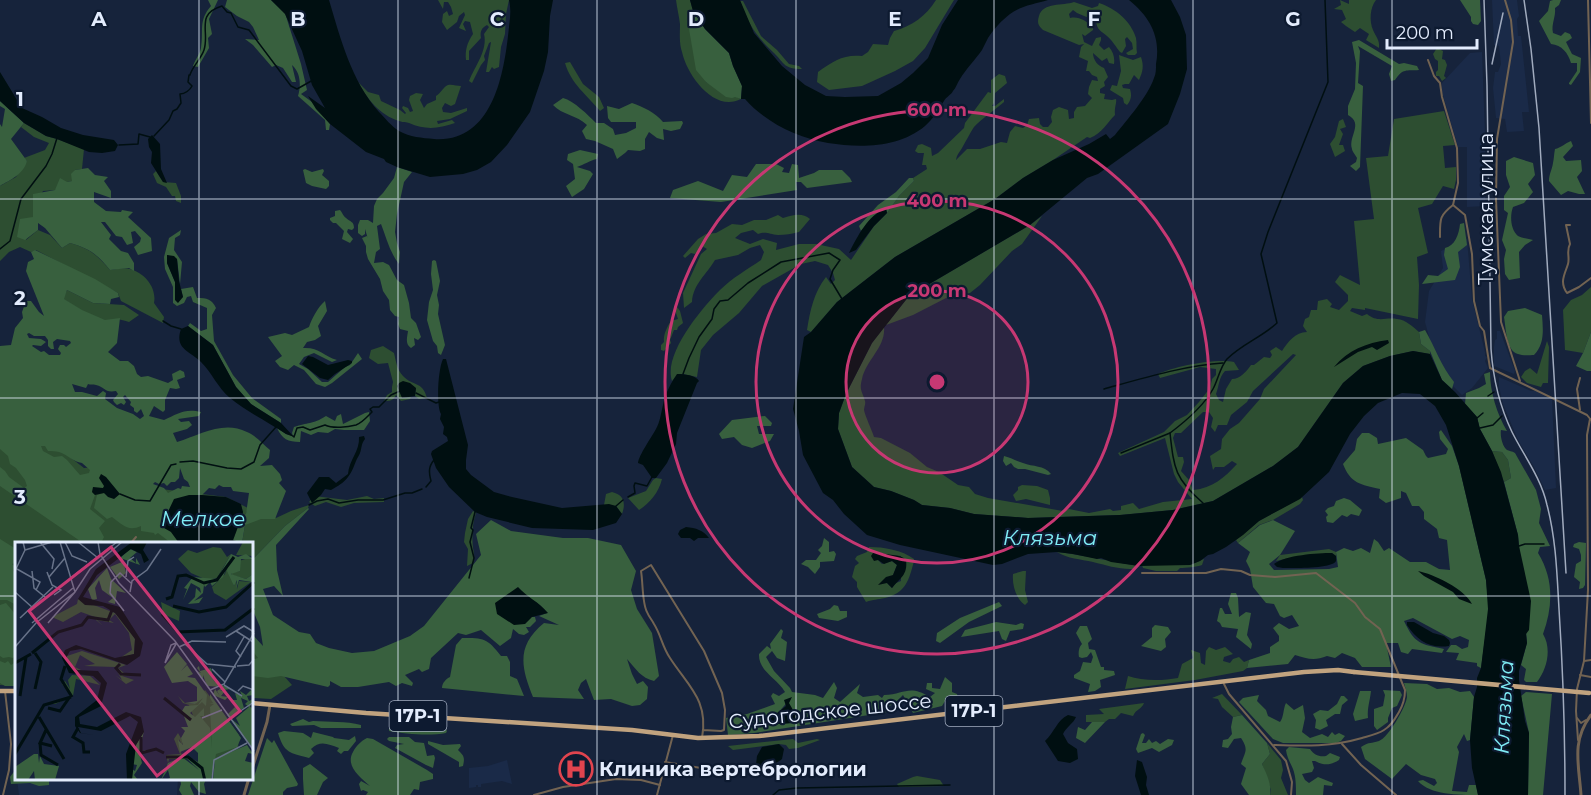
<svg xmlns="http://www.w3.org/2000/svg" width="1591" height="795" font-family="Montserrat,sans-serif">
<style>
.built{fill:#1a2a48}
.green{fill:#2d4e31;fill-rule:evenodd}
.forest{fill:#38603e;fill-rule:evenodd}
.water{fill:#000f11}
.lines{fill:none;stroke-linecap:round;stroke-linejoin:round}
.stream{stroke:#000f11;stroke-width:1.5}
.minor{stroke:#726352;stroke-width:2}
.tertiary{stroke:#726352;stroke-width:3}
.primary{stroke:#c1a37f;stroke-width:4.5}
.rail{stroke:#a1abbe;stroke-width:1.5}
.primary-bridge{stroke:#c1a37f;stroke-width:4.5}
.grid{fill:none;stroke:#e3ecfd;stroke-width:1.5;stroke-opacity:0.55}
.ring{fill:none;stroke:#c73873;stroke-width:3}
.labels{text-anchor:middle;stroke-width:4.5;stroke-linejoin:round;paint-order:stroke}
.shield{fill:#0d1a30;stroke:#a3adc0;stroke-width:1.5}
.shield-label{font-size:18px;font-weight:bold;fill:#e3ecfd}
.street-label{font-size:20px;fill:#e3ecfd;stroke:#0d1a30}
.poi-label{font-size:20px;font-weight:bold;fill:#e3ecfd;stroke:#0d1a30;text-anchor:start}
.water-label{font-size:21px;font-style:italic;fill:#7fecf5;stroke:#0d1a30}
.inset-river{fill:none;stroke:#000f11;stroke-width:3}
.inset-road{fill:none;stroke:#687389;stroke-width:1.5}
.view{fill:#c73873;fill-opacity:0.15;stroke:#c73873;stroke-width:3}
.inset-edge{fill:none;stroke:#e3ecfd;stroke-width:3}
.grid-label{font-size:20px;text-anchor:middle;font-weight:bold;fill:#e3ecfd;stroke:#0d1a30;stroke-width:4.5;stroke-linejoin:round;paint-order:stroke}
.centre{fill:#c73873;stroke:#0d1a30;stroke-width:3}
.ring-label{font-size:18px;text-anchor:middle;font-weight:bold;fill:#c73873;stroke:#0d1a30;stroke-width:4.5;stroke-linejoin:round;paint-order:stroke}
</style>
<rect width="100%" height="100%" fill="#16233b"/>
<!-- built -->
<g class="built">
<polygon points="1492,0 1517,0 1519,16 1517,19 1518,36 1521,36 1529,112 1522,112 1524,131 1507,132 1505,119 1496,118 1493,88 1495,72 1498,72 1501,64 1499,46 1494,45"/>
<polygon points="1482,52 1485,135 1485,206 1467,207 1467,147 1458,147 1442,92 1442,83 1470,53"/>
<polygon points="1467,239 1472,299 1485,352 1485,356 1487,357 1485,361 1488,368 1472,388 1462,395 1445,378 1433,351 1425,322 1429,291 1443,268 1441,251"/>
<polygon points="1497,331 1500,331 1515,371 1514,374 1494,366 1494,347 1495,340 1497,339"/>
<polygon points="1499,377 1531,391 1535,391 1552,399 1556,488 1545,490 1534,467 1518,440 1503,404 1499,387"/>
<polygon points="507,760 512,784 502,781 481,784 481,787 478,787 478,785 476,785 476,787 469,788 469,768 488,766"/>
<polygon points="17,779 178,779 177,795 19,795"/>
</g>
<!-- green -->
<g class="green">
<path d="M438,0h71l-3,14 -1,20 -4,13 -2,20 -5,2 -2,-2 -3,5h-3l5,-30 -2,1 -5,13 1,4 -4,5 -9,18 -3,-2c6,-15 19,-31 15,-47l5,-7 -2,-2c-6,3 -7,7 -6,13l-12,13v9h-3c-1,-10 1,-17 7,-26l-3,-12 -5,-1 -2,3 3,7 -7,-3 6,-13 -1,-3 -5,4 -2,6 -10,8 -5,-8 1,-8 4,-3 2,5 4,-2 -2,-7 -3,-5h-4l-1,7z"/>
<path d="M676,0h14l3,11 -5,12 18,59 35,17c-27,14 -54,-24 -59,-47 -3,-9 -2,-19 -2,-28 -1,-8 -3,-16 -4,-24z"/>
<path d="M936,0h18l-29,48 -12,13 -18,10 -33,15 -33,4 -12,-8 1,-10c15,-11 26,-18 44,-16l6,-4 5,-8 15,1 2,-7 4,-7c18,-5 32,-15 42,-31z"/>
<path d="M1340,0l9,4v-4h27c-6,7 -7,21 -3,30 3,7 7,10 6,18l-13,-8 3,-6 -9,-6 -5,4 -9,-6 -5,-4 5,-3 -4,-9 -8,-1 7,-4z"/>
<path d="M740,1h3l18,35 16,14 12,14 10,2 3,3c-18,0 -17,-5 -28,-16 -19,-18 -25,-28 -34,-52z"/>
<path d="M1074,2l18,6 6,-2 1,-3c16,5 32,18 37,35 1,5 0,10 1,15l-2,2h-7l-2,-2 7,-4 -1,-6 -5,-6 -2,2 1,7 -4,7 -2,-1c-4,-5 -8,-12 -13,-16 -6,-5 -10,-6 -11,-15l-19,-8 -4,-3 -4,4 1,4c9,-2 16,3 23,9v3l-8,6 -3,-2 2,8 8,4 4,-8 5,-1v3l-2,5 5,5 5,-3c4,5 6,10 5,17l-5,-1 -2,-5 -5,3 -9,-8c0,7 5,13 11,15l4,9 -4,5 1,4 -5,3v4l5,1 -1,5 8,1 4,-1c1,5 -2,8 -1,16 -8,8 -13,18 -25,23l-3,-1 -34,23 -30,18 -28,21 -100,58 -58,45 -26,30 -4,-2c3,-19 7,-38 19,-53l5,7 4,-4 -2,-7 -5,-8 -13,-4 -14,3 -39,22 -23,27 -26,22 -12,15 -4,27 -14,-3h-5l-6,7c-9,-27 30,-73 48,-91 12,-12 28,-21 41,-30l3,-8 -4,-7 -10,3 -12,7 -23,5c-8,14 -22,24 -23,42l-8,6 -1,-15 18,-39 6,-5 -5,-3 -7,8 -4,-1 -6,5 -2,-2 15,-17 8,-5 10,-1 16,-9 10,1 12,-5h12l12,-5 5,3c10,-3 19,-6 27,1l-11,13c-7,2 -14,3 -21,3 -9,-1 -12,-4 -20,-1l-5,-4 -12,3 -6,5 15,6 13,-5 14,4 -1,7 23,-6h17l23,5 12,11 23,-34 13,-13 12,-17 15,-15 -1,-3 14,-9 -1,-4h-4l2,-12h-6l-3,-2 3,-6 4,-1 9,4 1,8 6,-3 26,-25 1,-5 23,-31 3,1v-13l8,-6 6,2 2,7 -12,10 -1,10 -2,3h3l9,-7v3c-8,7 -23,17 -30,25 -4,6 -8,14 -12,21 -3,5 -5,6 -6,12l11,-11h13l21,-7 6,1 3,-11 5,-6 8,2 4,-3 2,-6 10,-1 1,6 3,3h5l4,-5 -1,-5 2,-7 6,-3 9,3 1,9 5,-1v-6l3,-5 8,-1 7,-8 -4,-4 1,-7 3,-7 6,1 -1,-4 -5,-2 -3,-4h-3l2,-10 -9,-4 2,-10 3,-3 -5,1 -36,-15c-5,-5 -6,-7 -4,-14 4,-14 24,-10 35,-14z"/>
<polygon points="1437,48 1443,51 1442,59 1445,60 1447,65 1444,76 1446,78 1442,81 1439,76 1436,76 1436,72 1438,70 1438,61 1435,59 1433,54"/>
<path d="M1119,55l14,5 8,-3c3,9 2,14 -2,23l-5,-5 -5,9h-4l-3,1 1,3 7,1c2,7 1,11 -3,16l-3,-2 -1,-5 -13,-8 2,-5 5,1 4,-15z"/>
<path d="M570,62l13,22 16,13 5,11 -4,3c-13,-16 -29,-27 -35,-48z"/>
<path d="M358,82l10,10 11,3 2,6 19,9 5,4 1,-1 -4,-5 1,-2 5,2 2,4 3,-1 -4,-11 1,-4 6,-3 7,1 -3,6 4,8 3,-4 9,-4v-4c5,-3 8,-10 12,-11 4,-1 9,1 13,1l-6,18 -4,2 -6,-3 -3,5 1,4 8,1 16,-5v3l-17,8 -13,2 1,3 14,-4 3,3c-17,6 -30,7 -46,0 -6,-2 -4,0 -10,-2 -19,-6 -32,-22 -41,-39z"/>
<path d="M1444,111l11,34 -12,1 2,22 11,-1v13l-2,9 -11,-3 -11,18 -14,4 10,45 -11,4 2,28 -1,34 -53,-11v2l-13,-2 -2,3 12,5 5,-2c11,9 18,3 30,5 9,1 15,7 22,13l2,12 9,7v3l-17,-3 -23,5 -27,10 -20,17 -45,64 -25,19 -60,35 -40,9 -53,5 -92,3 -54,-4 -24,-6 -28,-3 -8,-5 -23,-9 -17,-4 -22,-20 -14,-38 1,-16 7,-19 26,-51 12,-16c2,20 -18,33 -22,52 -3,11 0,12 3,22 1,3 -1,6 -1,9 1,6 8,20 10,27l7,1 29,15 17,14 12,5 19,13 11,2 6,7 13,4 75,13 6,-2 20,4 21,-4 3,2 8,-1v-4l12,-3 6,6 24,-7 29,-3 -14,-17 -4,-8 -9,-36 -45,18 -2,-3 46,-21 11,-11 12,-6 12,-13 11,-14 2,-9 4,-4v-6l-16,-2 -40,11 -2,-4c17,-8 58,-16 76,-12l5,8 -14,1c-6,6 -6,15 -9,23l3,6 4,2 3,-13 6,-10c8,0 15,-8 19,-14h3l10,-8 6,1 2,-3 -2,-4 6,-4 6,4c6,-9 13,-19 25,-19l-4,-6 2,-7 4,-2 2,-7h6l1,-9 9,-2 5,5 -2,3 9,3 9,-9v-6l-13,-13 5,-7 20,10 -6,-64 20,-2 -8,-61 22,-2 6,-37zM1293,354l3,1 -32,34 -4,10 -21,24 -9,6 -8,10 -1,10 -11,7 3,14 2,-3h9l8,-6 5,3c-13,14 -24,24 -44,26l-4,-10 -8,-9 3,-9 -1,-5h-5l-5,-19 2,-5h6l22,-21h6l4,6 -2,9 4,5 3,-7h9l4,-10 16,-13 6,-11z"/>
<polygon points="1343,119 1346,127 1340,129 1343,134 1339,145 1343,145 1345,151 1335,157 1330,144 1335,137 1339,121"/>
<path d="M24,123l22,13 11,3 27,10 -2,20 -7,1 -2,11 -6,1 -12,8 -12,1 -9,14 -1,12 -7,23 12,-10 12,5 12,13 8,-5c19,5 27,12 40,27 6,-1 15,-3 20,-1 15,4 27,19 24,34l10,14 -1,6 -42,-22 -3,-8 -82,-43 -5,2 -11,-5 -11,5 -9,9v-75l16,-9 11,-16 -3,-3 21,-8 4,-7 -15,-6 -13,-10z"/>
<polygon points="156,171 163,182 176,183 181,196 181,203 176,201 175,196 172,196 166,187 157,183 153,174"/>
<polygon points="1042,216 1022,244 1012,251 980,285 970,293 963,294 960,291 960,288 943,292 947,293 948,297 913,315 886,325 909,296 1030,225"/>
<polygon points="1591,287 1591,332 1583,353 1565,350 1563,310 1571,300 1582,295"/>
<path d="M67,290l26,13 31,2 15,10 -10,7c-13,-5 -15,0 -25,-2 -13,-2 -29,-14 -41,-21z"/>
<path d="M677,307l3,4 3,12 -5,4 -1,3h-3l-4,10 1,3 -7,8 -3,-1v-5l3,-3c-1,-7 3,-15 7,-21l7,-2 -3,-9z"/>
<polygon points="1547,341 1549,347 1548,383 1543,383 1541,387 1527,383 1521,377 1525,371 1530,368 1537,374"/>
<path d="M383,346l11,7c2,8 3,17 9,23 10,11 19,4 24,22l-8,1 -4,-3 1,-8 -14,10 9,-1 -1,2 -9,2 -5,-6c-3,6 -6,6 -12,6l3,-6 5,-3v-5l1,-5 -5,-19 -10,1 -9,-6 2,-8z"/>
<polygon points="0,423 53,444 84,468 106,466 161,489 226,497 248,508 235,543 16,543 16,686 0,685"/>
<polygon points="1492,451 1502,452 1508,460 1511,478 1504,482"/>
<path d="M656,478l6,1c-3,13 -12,24 -23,31l-11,-12 18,-7 7,-11z"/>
<polygon points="1022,485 1037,486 1048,490 1050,498 1050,505 1026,499 1016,501 1013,495 1018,490 1018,487"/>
<path d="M612,492c12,3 14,11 10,22l-6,-8 -12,-1 2,-11z"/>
<polygon points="314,496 347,500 367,496 374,499 384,498 384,502 354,503 341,507 326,502 315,506 309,502"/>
<polygon points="1302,497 1303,500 1300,504 1273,520 1259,525 1238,543 1236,540 1259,521"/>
<polygon points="253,498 276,518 291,511 309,505 308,508 285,526 252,560 252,590 252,543 242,543 245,525"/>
<path d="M473,511l3,2c-4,10 -4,24 -3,35 1,6 2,8 0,15l-6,3 1,-17 -4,-7 1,-9 3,-14z"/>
<path d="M869,547c15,0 33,3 45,12v2c-5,19 -8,32 -29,37 -8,2 -11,1 -19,4l-9,-15v-5l-5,-5 3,-11 4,-3 -4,-4 2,-3 10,-4zM878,552l7,3 16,1v25l-5,2 -4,5 -5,-5 6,-8 4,-10 -5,-4 -10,3 -4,-4z"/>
<polygon points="1329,549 1336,552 1336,556 1332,553 1285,559 1276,561 1280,555"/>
<path d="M1057,552c28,3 54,10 82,14 -4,3 -3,3 -9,3 -12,0 -25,-4 -37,-7 -13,-3 -25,-3 -36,-10z"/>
<path d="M1204,559l-2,6c-5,2 -16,3 -22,3l-3,3h-21l-13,-3 -1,-3h48z"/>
<path d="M1023,571h3l-1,19 3,12 -3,3c-9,-6 -13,-20 -12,-31z"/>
<polygon points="1432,590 1449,606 1447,621 1414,617 1414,591"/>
<polygon points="252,640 292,685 271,699 252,698"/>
<path d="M1209,647l7,3 9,-3 8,7 -9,3 -1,4 7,2 3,-4 6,-2 5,5 5,-2 -2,8 -4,3 -48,9 -70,9 3,-13c14,5 34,5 50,2l4,-14 11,-6 -2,-8 9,3 1,10 4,2 1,-14z"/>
<polygon points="1222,694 1242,715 1233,717 1222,707 1218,699 1212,698"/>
<path d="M1144,703c-2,6 -8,6 -11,13l-12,-3 -6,6h-6l-4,3h-19v-7l18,-1 -5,-5z"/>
<polygon points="793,739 798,743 817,739 820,740 798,748 789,749 786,745 779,744 733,750 728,746"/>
<polygon points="1267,743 1281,760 1283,770 1281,778 1288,795 1270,795 1271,790 1262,764 1270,754"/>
<polygon points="917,776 940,780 944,786 899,787 897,784 913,777"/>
</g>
<!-- forest -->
<g class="forest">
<path d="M208,0h10l-9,19 3,15 -4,4 1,10 -11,19 -5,-1c2,-6 7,-12 8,-18 3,-18 -3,-27 10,-42z"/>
<path d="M227,0h44l14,13 16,51 6,26 -6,4 11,8 18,22 -1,6h-3l-1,-10 -27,-24c3,-10 3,-23 -6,-31l4,17h-4l-9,-14 -7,-3 -4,2 -19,-22 -8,-6 14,1 -6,-13 -4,-5 -12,-6 -12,-9z"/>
<polygon points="1460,0 1480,0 1481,21 1478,25 1473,24 1471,21 1471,17"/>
<path d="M1553,0h8l-2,5 -4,3c1,9 -4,16 -2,25l8,3 4,-4 5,2 2,4 -6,4 6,12 9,4 -1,14 -9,13 -2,-1v-1l8,-12v-8h-6c-3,-10 -9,-18 -20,-19l-12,-23 9,-10 2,-10z"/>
<polygon points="693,11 705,29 729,53 733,66 742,86 741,99 735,97 732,98 726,97 706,82 696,70 688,23"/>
<path d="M1359,40l40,24 5,-1 13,3 2,4c-13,1 -16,-2 -24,10l-4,1 -2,-7 3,-8 -34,-20 2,5 -2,32 5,3 -3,81 -4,4 -6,-5 6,-4 1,-4c-1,-2 -5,-7 -5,-9 -4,-13 12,-25 -4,-34v-9l7,-17 1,-26 -4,-21z"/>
<path d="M563,98c11,3 25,17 33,25h8l9,6 2,6 11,-2 10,-5v-6h-25l-3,-4 -1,-12 12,3 13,-6c11,4 23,9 31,19l19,-1 1,2 -3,6 -9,2 -8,-2 1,11 -7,-2 -8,-6 -4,7v10l-5,2 -12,-1 -3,3 -8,6 -4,-10 -18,-8 -9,-2 -4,-8 5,-6c-10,-10 -25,-10 -34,-20z"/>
<path d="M0,101l24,22 -13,16 16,22c-3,13 -17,19 -27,25v-62l2,3 3,-18 -5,-3z"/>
<path d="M1571,141l2,5 -10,11 3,4 15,-1 1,11 -5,6 8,17h-6l-11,-3 -7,4 -12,-14c0,-7 3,-11 4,-18 1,-5 1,-9 2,-14 6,-1 10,-6 16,-8z"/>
<path d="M580,150l18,4 -1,5c-7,1 -13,6 -20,8l13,4 3,3 -9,15 -12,8 -6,-11 9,-7 -2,-15 -6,-4 1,-6z"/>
<path d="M1514,157l19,6 2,12 -7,9 5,8 -9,11 -11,4c-3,8 -3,22 5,29 4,2 11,3 15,4l-8,5 -6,7 1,26 -11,2 -4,-6 -1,-15 2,-9 -4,-10 6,-27 -4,-3v-14l6,-9 -4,-12v-14z"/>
<polygon points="756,164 776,164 784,168 782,172 789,173 792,164 798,165 799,178 814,173 819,170 842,170 850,178 852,182 807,188 801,182 796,182 797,190 721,202 670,198 673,190 698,181 723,191 732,175 747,177"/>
<path d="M397,167l15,5 -8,10 -7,32 -2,18 2,11 3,9 -1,12c-9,-11 -13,-27 -18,-40l-4,2 3,23 -4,3 -2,11 9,-1 6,3 8,15 7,5 5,18 2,15 5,5 5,14 -3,3 -4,-2 1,7 -4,3c-6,-4 -4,-10 -3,-17l-8,-2 -2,-5 1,-7 -4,-1 -5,-6 -1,-10 -6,-9 -3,-12 -12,-20 -2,-7v-6l-4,-8 5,-2 1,3 -3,-10v5l-3,2 -4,-3v-8l2,-5h8l5,3 1,-17 3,-7 6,-6 11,-15z"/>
<path d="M88,168l7,7 13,2 -4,4 7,10v7l-17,-6v10l12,9 15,1 1,-2 11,2 -5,5 23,21 1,13 -14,4 -4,-8 6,-5 1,-4 -6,-7 -4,1 2,11 -6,2 -5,-8 -6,-1 -11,-14h-4l10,13 -2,4 12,12 7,2 6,10v8l-5,-3 -19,2c-12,-15 -21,-22 -40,-27l-8,5 -17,-20 -7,-5v7l-13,10 -8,-3 3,-18 13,-2v-23l22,-4 5,-12 7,4 5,-1 -1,-7 4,-4z"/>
<polygon points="305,169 312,172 323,169 324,171 322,175 329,181 329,186 326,189 312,186 306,183 303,170"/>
<polygon points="909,178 913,178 914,181 899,196 887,213 886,209 868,223 861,231 859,226 878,205 896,192"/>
<path d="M340,210c2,2 3,6 6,8 4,4 8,3 8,10l-2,2 -4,-1 -1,3 6,7 -3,4 -8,-4 2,-8 -8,-8h-3l-3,-3v-2l5,-2v-5z"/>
<path d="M1464,223l3,22 -9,7 2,15 -5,13 -33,4 6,-9 10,1 10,-7 -4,-14 1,-7c10,-2 14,-14 15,-24z"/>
<path d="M181,230l-1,5 -5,3 -1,12 8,12 -2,22 -3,-25 -10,-4v8l8,19v18l8,-3 -2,-8 12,-2 4,11c10,0 15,1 19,10l-4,7 2,26 19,34 19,23 29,21v4l-30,-19 -15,-17 -23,-42 -25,-19 2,-3 11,8 6,-2v-21l-14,-6 -2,-6 -4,1 -3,6 -7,3 -4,-3v-16l-8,-18 -1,-12 5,-19z"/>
<path d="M35,250l60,29 23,14 1,4 -8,2 -1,5 -17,-1 -26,-13 -3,9 18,11 23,10 15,-2 -3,25 -9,9 12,9h8l6,5 3,8 4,3 7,-1 20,7 5,-3 -1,-6 8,-4 4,2 1,5 -8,3 3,8 -4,1 -6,-1 -5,12v10l-2,2 -9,-6 -5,10 15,4c13,-6 21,-12 37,-8l-2,4 -21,3 3,3 8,-1 3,4 -5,4 -14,4 4,9c23,-7 46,-22 70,-10 8,3 16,12 23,18l-1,8 -9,8 12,-1 8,9 2,6 -3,3 7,8 -11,28h-14l-16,6 -3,18h-10l10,-27 4,-2 3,-21 -16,-2 -2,-4h-8l-4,-2 -4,4 -6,-1 -7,7h-13l-18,37 8,11h-8l-13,-10 -3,2 -1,-2 -13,-2v-5c-13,6 -18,-1 -29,-9l-5,2 -13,-11 3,-13 7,-2 2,1 -1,-8 -2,2 -11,4 3,3 -5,14 15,12 -6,7 5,9 -3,6h-18l-83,-57v-19l5,4 4,6 15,11 3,-2 -2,-6 -9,-12 -6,-4 -2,-8 -8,-7v-103l11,-1 4,-17 8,-10 -1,-6 4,-11h5l8,11 5,4 -18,-45 2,-9 6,-3 -3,-7zM29,333l5,3h11l3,4v6l3,3h3l-1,-7 4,-3 13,2 1,2 -5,4 -2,-2h-4l-2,4 3,4 -1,2h-11l-5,-4 -3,1 -9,-6 1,-1 8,1 5,-4 -5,-3 -12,-1 -2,-4zM72,384l14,4 2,-4c2,1 5,0 8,1 9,2 8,8 20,6l2,3 -5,6 1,2 3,3 4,-2 3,2 2,-3 -3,-5 2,-2 6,7 -1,3 4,3v3l3,2 4,-4 3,7 -4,3 -7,-5 -16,-6 -12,-9 1,-6 -3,-2 -6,5 -15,-4h-7zM41,446h4l3,5c4,0 7,0 11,1 9,3 14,10 23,11l8,7 -1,3 -9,2 -13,-15 -5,-4 -8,1 -11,-6zM180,468l4,11 4,3 2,5 -8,-1 -1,3 -3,-1 -10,5 -4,-5 -11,-4 2,-2 4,2 5,-1 3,3 4,-4h4l4,-4z"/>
<polygon points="434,260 436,261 440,281 437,295 439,305 438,314 445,345 441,355 438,353 437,346 433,341 427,320 429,302 433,290 431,274 432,261"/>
<path d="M325,301l2,10 -9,15 3,10 -6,4 -8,2 -4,6c16,-1 20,8 34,12l-5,2 -18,-9 -10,4 -5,7 9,5 14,13h6l17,-15 5,-2 8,-12 4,6 -30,24 -7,4 -9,-3 -12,-14 -10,-5 -6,5 -8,-3 -5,-6 7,-5 -14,-19 17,-4 7,2 17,-8c3,-9 9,-20 16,-26z"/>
<path d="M1525,308l17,7c1,14 3,29 -8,40 -4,0 -11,1 -16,-1 -12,-3 -12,-26 -14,-37l4,-6z"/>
<path d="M1425,330c10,17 16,36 29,52l-2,7 -10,-9 -12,-29 -9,-7 -2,-12z"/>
<polygon points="1591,332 1591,371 1587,371 1576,366 1583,353"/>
<path d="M1490,372c0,20 7,42 17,59l-6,-1c-1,5 1,16 6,20 2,1 5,1 8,3l21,37 5,19 -2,14 11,23 -10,1 -2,6c16,26 15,53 5,81 9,15 4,35 -6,48h-11l-2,-2 2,-11 -5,-4 6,-22 -9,-108 -14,-53 7,-4 -3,-18 -6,-8 -10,-1 -12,-22 -3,-12 -12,-13 1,-11 13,-5 7,-4 -2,-10z"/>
<path d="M369,412l1,9 -6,9h-20l-9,-1 -7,4 -10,-1 -7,3 -10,-4 -1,11c-12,0 -18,-3 -23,-14l9,6 7,2 -1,-3 2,-6c14,-5 18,-2 32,-11l9,5 2,-5 4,-2 2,10 22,-11z"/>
<polygon points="765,416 772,423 771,426 757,426 759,434 774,434 770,441 752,448 742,445 734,437 722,439 719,434 732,420"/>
<path d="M1441,430l11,16 7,20 27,114 3,29 -8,59 -4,-2v-3l-21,-3 3,-7 -13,-1 5,-7h5l6,4 6,-2 1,-7 -9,-4 -8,3 -39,-21 -9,3c11,23 16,23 40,28l-2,4 -30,-4 -4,5 -7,-2 -3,-9h-12l5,24h-29l-7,-9 -13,-5 -7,5 -8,-2c-12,5 -20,3 -32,-1l-7,9 -41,4 2,-8 21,-7v-6l9,-6v-5l-6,-8 6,-5 10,6 10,-3 -7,-11 -8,3 -4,-2 -6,-12 -8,-1 -13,-16 -3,-18 -4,-8 4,-9 -12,-9 22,-18 13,-5 22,11 -15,24 -11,9 5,6 55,-1 9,-2 -2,-15 8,-4 9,3 8,-3 9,5 4,-14 4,3 6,9 5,-3 21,14h16l13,7 11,1 -3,-30 -8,-2 -2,-9 -13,-10v-7l-5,-6h-7l-6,-13 -5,-2v7l-15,5 -7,-5 1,-9c-19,-4 -30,-6 -37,-25l12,-14 2,-11 5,-6h7l8,5 1,6 28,-6 17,12 3,6 2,2 18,-4 2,-5 -8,-10 -1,-7z"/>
<path d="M1004,456c8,2 12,5 19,7 10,4 21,2 28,11l-3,1 -23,-6h-7l-4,-2 -3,-4 -5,3 -3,-5z"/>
<polygon points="1344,498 1350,500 1362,510 1359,516 1351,514 1347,517 1342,515 1333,523 1327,522 1326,517 1328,515 1325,511 1328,508 1334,506 1336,501"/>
<path d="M308,508l1,1 -33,36 1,25 6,26 -9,-10 -11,3 10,26 26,17 11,2 6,9 13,5 23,5 22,-2 36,-15 14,-10 57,-71 -5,-21 15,-14 20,11 52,7h25l33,7 15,26 -5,19 6,19 15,24 7,43 -5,5c-13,-3 -18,-12 -27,-22l5,15 5,10 6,-3 5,6 -1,12 -7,6 -8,1 -21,-7 -17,1 -8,-21 -5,4 -3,7 6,9 -51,-2c-12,-30 -17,-51 11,-74l15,2 -20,-9 8,-3c-13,-18 -33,-21 -51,-10l36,14h3l1,4 -6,6h-4l3,5 -5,3 -5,-1 -6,-5 -2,9 -11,8 -19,-16 -15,5 -8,-2 -27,25 -2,11 -7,3 -3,-3 -14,6 8,8 -1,3 -10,-3 -6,3 -7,-4 -31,5h-17l-11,-6v4l-2,2 -47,-11 -13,2 -16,-2v-20l3,3 3,-1 -6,-8v-16l11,12 -3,-19 -8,-19v-48l33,-34z"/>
<polygon points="824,538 829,542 829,552 834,551 836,554 834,561 820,562 820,567 815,574 808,567 801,564 806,560 816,560 821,553 818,550 822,546"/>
<polygon points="0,539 16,549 16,564 15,563 12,564 14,566 13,571 16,573 16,605 7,600 0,600"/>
<polygon points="1579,542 1586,543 1585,585 1583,588 1579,589 1580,582 1574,577 1576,564 1581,561 1581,555 1579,549 1573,547 1574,544"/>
<polygon points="1231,593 1236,593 1238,598 1239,617 1246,612 1251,613 1247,635 1252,644 1251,649 1236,637 1238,629 1222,627 1220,623 1217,621 1220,608 1222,608 1225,614 1232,614 1228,604"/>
<polygon points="999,602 1002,606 969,622 940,643 936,641 937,633 960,618"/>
<polygon points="6,603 16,615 16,655 13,658 9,657 3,658 0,656 0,605"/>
<polygon points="834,605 838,606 840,611 847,611 847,617 838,621 819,618 817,614 830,609"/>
<polygon points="996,622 1016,625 1021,623 1024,624 1023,629 1010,631 1006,641 1002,639 999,631 961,637 965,630"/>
<polygon points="1155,625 1168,627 1171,632 1165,639 1166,647 1161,651 1141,646 1152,637 1152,628"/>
<path d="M1080,626h7l5,13 -4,4 1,6 6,1 6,17h3v3l10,1 1,4 -15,5 1,7 -6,4 -7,1 2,-8 -16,-6v-3l6,-4 3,-9 8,1 2,-6 -2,-5 -4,5 -5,1 -3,-1c-1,-5 0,-10 3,-13l-6,-11z"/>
<path d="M781,629l2,2 -2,7 6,4 -2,19 -8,-3 -5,-7 -6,6 8,14 16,17 2,4 23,3 8,3 11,-16 3,6 -3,10 6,4 20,-18 -3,9 6,4 15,-2 4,3 2,-3c21,-1 25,-11 46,2l5,-4 -9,-4 1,-6h5v5l8,1 5,-12 7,6v9l5,2 1,4 -13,3 -3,5 -29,7 -10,-18 -9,9 -7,3 1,5 -134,21 -26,2 -2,-17 21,-4 28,-10 -4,-8 2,-3 6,3 6,-4c-8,-14 -27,-21 -26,-38l8,-8 4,3 -1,-5zM791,698l-3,5 9,14 -5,6 -27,2 4,-6 8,-5z"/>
<path d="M462,638c22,0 25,0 39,18h6l3,6v14l7,3 7,17 -82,-8c0,-5 4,-9 8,-11l6,-32z"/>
<polygon points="16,659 16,686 5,686 0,683 0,661 5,663 8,661 11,665 14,663"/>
<path d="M1404,683l23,1 10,5 12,-1 11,4 10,-1 4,6 -4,43 -3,1 -3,-7 -7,13 2,5 -7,39 15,1 2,-7h7l2,10c-20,0 -48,0 -60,-14l5,-1 11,6 3,-3 -2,-4 -14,-4 -15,-11 -14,15 -27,-20 -4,-12c9,-6 10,-3 18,-6 9,-3 27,-34 28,-44 0,-5 -2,-10 -3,-14z"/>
<polygon points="1383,690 1400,691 1402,695 1397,706 1392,708 1388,718 1388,722 1377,730 1374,726 1374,709 1383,706 1385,695"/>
<path d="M1360,691h11c-1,10 -4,17 -3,27l-13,3 -2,-7z"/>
<polygon points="1526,692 1552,694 1543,795 1528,795 1529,733 1521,696"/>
<path d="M1259,695l-2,6 9,9 2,6 12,6c4,-5 3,-13 6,-19l8,7 9,-5 2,13 -3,14 8,6 12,-4 6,3 4,-5 3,3 4,-2 6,3 -4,5 -5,2h-53l-10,-4 -34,-37 4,-4z"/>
<polygon points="1341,696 1344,696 1348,700 1342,705 1340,714 1335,714 1326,720 1328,726 1320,730 1315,728 1316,720 1313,714 1320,710 1328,711 1337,704"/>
<path d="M1242,715l25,28 3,11 -8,10c4,9 10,20 8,31h-21l-8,-11 5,-16 -5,-4c4,-12 8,-14 0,-26l-7,1 -6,9 -6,-1 1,-7 5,-1 4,-5 -1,-7 2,-10z"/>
<path d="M303,719l6,3 4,-1c16,1 33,0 48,4v3h-40l-7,-3 -22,1 -2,-2z"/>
<polygon points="1092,722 1105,722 1085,743 1076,738 1078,727 1085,730"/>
<path d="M391,727h43l12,2 1,2 -1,2c-16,3 -41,1 -57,-2v-2z"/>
<path d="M284,731l19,2 8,5 2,-6 20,5 1,1 15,2 6,-4 1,5 -8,10h-4l-3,3 -4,-3 2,-3c-11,-4 -19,-8 -28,1l3,4 -5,5c-19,-5 -25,-5 -31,-25z"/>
<polygon points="1143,733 1145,735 1142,743 1146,743 1149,739 1152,743 1156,741 1160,744 1168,739 1174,740 1172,745 1159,752 1152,748 1138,753 1136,749 1141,734"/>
<polygon points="389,737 409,737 415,742 424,743 427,756 434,755 435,758 433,768 426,765 395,748 397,745 404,744 389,741 387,739"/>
<polygon points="267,738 272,743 274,740 298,784 297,786 287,788 283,792 283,795 248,795"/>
<path d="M367,738l6,1 54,31 6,4v5l-13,3 -1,8 -5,-1 -4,6h-44l2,-3 -5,-2 -2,1 -2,-7 2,-3 9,5c-10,-9 -25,-20 -17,-34 3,-6 8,-11 14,-14z"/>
<path d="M428,741l15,4 17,-1 1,2 -3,4c6,6 7,7 5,16l-4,1v-5l-31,-18z"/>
<path d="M1289,747l21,2c4,6 9,8 16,7l4,-3 10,4 -1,3c-8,5 -15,6 -24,1h-3l2,7 -2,4 -10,2 3,6 4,3 9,-6 15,6 -1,3 -8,-1 -1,10h-27c0,-9 0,-18 -3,-26 -3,-7 -6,-11 -7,-19z"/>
<polygon points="310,764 328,778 323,782 317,795 304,795 303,779 303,768"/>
<polygon points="16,769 16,778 49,779 49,785 39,786 30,783 11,784 10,777"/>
<polygon points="180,779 206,779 204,784 206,794 199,792 191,782 190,786 194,795 182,795 179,790 181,784"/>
</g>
<!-- water -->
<g class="water">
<path d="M271,0h58c12,40 22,80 50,112 6,6 12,14 20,19 11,6 23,7 35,8 56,4 69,-59 74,-103 1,-12 4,-23 1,-36h44l-3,16 -2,36 -4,19 -14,41 -23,33 -16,17 -14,8 -14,4 -33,3 -33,-10 -11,-5 -2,-3 -18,-7 -36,-28 -14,-15 -8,-13 17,12 -13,-23 -10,-34 -17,-37z"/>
<path d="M690,0h50l14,33 28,33 23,19 21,11 19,1 33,-1 23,-13 12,-10 15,-15 14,-33 16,-25h90c-13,4 -28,6 -38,14 -8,6 -17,16 -22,24 -2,4 -4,8 -6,12 -7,10 -16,19 -22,29 -3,4 -4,9 -7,12 -2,4 -7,6 -9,10 -6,9 -11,18 -19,25 -26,22 -65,22 -97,17 -30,-5 -62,-20 -83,-44h-4l1,-13 -9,-20 -4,-13 -24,-24 -12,-18z"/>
<path d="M1129,0h42l9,17 6,18 1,34 -7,25 -12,30 -70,50 -11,4 -57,47 -121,71 -37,47 -26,51 -7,19 -1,16 14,38 22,20 17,4 23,9 8,5 28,3 24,6 54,4 92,-3 53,-5 40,-9 60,-35 25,-19 45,-64 20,-17 27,-10 23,-5 17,3 12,26 13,12 22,25 3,12 12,22 9,21 17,63 1,11 12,55 -2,29 -3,4 1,9 -8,28v9l6,41 4,12 -1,62h-50l-6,-27 -2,-28 4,-43 3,-10v-9l4,-10 7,-59 -2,-29 -27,-114 -13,-41 -11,-19 -15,-12 -18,-1 -24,10 -14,13 -14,18 -21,38 -29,27 -41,22 -16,14 -17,12 -13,7 -5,1 -8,6 -10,4 -51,1 -28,-4 -10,-4 -4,1 -24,-5 -16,-2 -29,2 -26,10 -9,1 -93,-20 -33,-10 -23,-21 -11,-14 -10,-7 -20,-38 -4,-24 -6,-22 11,-72 7,-5 26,-30 58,-45 100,-58 28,-21 30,-18 36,-16 17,-10 4,5 5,-4c12,-15 33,-39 39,-57 2,-4 2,-9 2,-14 5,-27 -6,-47 -27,-64z"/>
<polygon points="0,72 22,108 42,117 61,128 83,135 114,140 118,145 115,151 102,153 89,152 57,139 46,136 24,123 0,101"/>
<polygon points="152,135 160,144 161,169 167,183 163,182 151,163 152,152 149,147 148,139"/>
<path d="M886,208l1,5 -13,13 -18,24 -7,3c8,-16 19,-38 37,-45z"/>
<polygon points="167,255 174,256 177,259 179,281 183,297 178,303 175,300 175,282 167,263"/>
<path d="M188,326l25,19 23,42 15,17 30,19 13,14 -8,-3c-18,-12 -39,-22 -56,-36 -12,-10 -18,-25 -29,-36 -11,-11 -27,-13 -20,-33z"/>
<path d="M1388,340l1,3 -12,7 -5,-3 -14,5 -24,15c14,-17 32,-24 54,-27z"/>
<polygon points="308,356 313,357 328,365 348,360 352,361 352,363 335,374 328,380 320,378 302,364"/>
<path d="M443,359h3l22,86 -2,15v9l5,6 23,17 18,5 50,11 47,-4 7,2 6,8 -6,9 -23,7 -61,-2 -45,-11 -12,-5 -26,-25 -13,-19 -5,-14 1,-3 16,-10 -1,-4 -4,-3 1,-7 -4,-8 1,-5c-5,-8 -3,-45 2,-55z"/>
<path d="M677,374c7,0 19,1 22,7l-2,2 -20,50 -1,11 -9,19 -11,15h-4l-9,-13 -5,-2c1,-8 13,-25 18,-34 4,-7 5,-16 7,-24 2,-11 8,-22 14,-31z"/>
<polygon points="403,381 410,383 416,388 415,396 402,398 397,386 399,383"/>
<path d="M364,436l1,3c-4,5 -3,8 -5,14 -1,3 -3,5 -4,8 -6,16 -10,21 -25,29l-6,-1 -4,6 -9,8 -5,-10 12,-16h10l7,6 12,-9c1,-14 12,-23 11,-37z"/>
<polygon points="101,474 106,477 120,494 114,499 108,497 104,493 95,495 92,492 93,487 103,488 104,486 99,478"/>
<polygon points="189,495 202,495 226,497 241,504 243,512 242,516 232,543 179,543 171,532 164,528 164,520 174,499"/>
<path d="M686,527c10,1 17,3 23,11h-11l-4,3 -4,-3h-9l-3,-4 2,-4z"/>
<path d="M878,552c9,4 21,1 28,8 2,15 -6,18 -14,28l-5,-5 -9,2 8,-8 7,-2 4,-10 -5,-4 -8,3 -6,-4 -4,1 -3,-5 2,-3z"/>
<path d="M1332,553l4,3c0,1 0,3 0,5 -4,8 -44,7 -53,7l-6,-1 -3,-3c11,-9 44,-11 58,-11z"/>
<path d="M1418,571c15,3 47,18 54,33l-13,-5 -6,-7 -29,-16z"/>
<path d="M518,587c9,10 21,15 30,26l-16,4 -7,7 -11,1 -17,-11 -2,-11z"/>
<path d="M1407,622h7l19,11 11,3 5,4 1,3 -1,3c-20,3 -32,-6 -42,-21z"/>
<path d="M792,697l-3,6 8,14 -5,6 -28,2c6,-8 14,-12 22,-19l-2,-6z"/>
<path d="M1068,715l8,2c-3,7 -10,10 -13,17l5,9 9,6 1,10 -8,4 -12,-2 -13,-20c9,-8 12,-21 23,-26z"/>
<path d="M779,744l5,5 -2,10c-7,6 -18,9 -26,6l1,-9 5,-9z"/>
<polygon points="1137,760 1142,762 1147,777 1146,785 1149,795 1141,795 1135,776"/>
</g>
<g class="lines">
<!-- stream -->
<g class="stream">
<path d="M154,136l15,-16 4,-9 4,-2 4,-6 -1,-9c5,0 10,-4 12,-8l-4,-4 1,-7h1c2,-8 11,-16 14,-25 6,-18 -9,-36 18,-44l5,6 4,1 7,14 11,3 42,56 6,3 16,-9"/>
<polyline points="119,145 138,144 139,134 150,137"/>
<polyline points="0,249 10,241 21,199 46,166 52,154 57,138"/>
<polyline points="163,321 171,326 181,329"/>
<polyline points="683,374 689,358 699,337 712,319 714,309 720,301 728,300 748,283 781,262 829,253 840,260 833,270 830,279 842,299"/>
<path d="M1104,389c36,-10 82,-24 119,-26"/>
<polyline points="416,393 436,403 439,402"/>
<polyline points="1488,396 1494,392"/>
<polyline points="1477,418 1483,413"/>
<polyline points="1480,428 1493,425 1502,416"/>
<path d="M293,436l1,1 3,-9 6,-1 7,3 15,-5c8,4 23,2 31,0 6,-2 11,-8 16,-13l-2,-3 3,-2h6l12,-12 9,-4"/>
<polyline points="1121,453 1170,433"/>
<polyline points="180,462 193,461 227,468 241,469 254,462 260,445 276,427"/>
<path d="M426,487l5,-6c-2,-8 -3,-14 3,-21"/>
<polyline points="120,494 135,500 150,501 171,465 176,464"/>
<polyline points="628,497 635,493 634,486 635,483 647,486 652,477"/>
<path d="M1203,503c-28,-24 -29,-34 -33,-70 16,-12 33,-26 43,-44 5,-9 7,-22 14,-30 15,-15 35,-22 50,-36l-16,-69 7,-22 60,-150 -3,-82"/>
<polyline points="309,505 317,501 328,499 339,503 358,500 383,500 405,493 412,493 422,489"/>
<polyline points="616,506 623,500"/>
<polyline points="233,541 241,543"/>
<polyline points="1519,546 1525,544 1544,544"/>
<polyline points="469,578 474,558 470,542 473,530 471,528 475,512"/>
<polyline points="773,795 779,790 797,788 950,785"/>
</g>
<!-- minor -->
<g class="minor">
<polyline points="1505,0 1511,20 1513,42 1497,139 1496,199 1501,322 1520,381"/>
<polyline points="1588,0 1591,123"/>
<polyline points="1428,60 1434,76 1440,83 1442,97 1457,148 1458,183 1453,205 1465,215 1472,254 1474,301 1480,326 1484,331 1490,368 1587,415 1591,420"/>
<path d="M1570,225h-4l4,19c-4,7 0,13 -2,20 -3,10 -9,18 -1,29l12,-6 12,-9"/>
<path d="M1440,237c0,-18 -1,-21 13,-32"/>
<polyline points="1580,410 1577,389 1580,378"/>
<polyline points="131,543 136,537"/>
<path d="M1142,573h64l15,-4 20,2 9,4 25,2 41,-4 39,30 10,14 15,12 25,61c0,9 -2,15 -6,22 -4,7 -8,14 -15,18 -6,4 -15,6 -22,8 -31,9 -57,8 -88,7"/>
<polyline points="1584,661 1591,660"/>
<polyline points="1580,675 1591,677"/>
<polyline points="1224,684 1229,694 1286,761 1292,782 1291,795"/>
<polyline points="1577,718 1581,723 1586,720"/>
<path d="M702,738c7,-38 -14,-52 -32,-80 -8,-12 -9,-23 -16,-34 -2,-4 -5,-7 -7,-12 -5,-9 -4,-30 -6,-41l10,-6 53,86 18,42 3,17 -1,20 -3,1 -18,-1"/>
<polyline points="1578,740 1576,711 1577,689 1584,661 1588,590 1587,435 1590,419"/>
<polyline points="1342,744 1361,765 1396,795"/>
<polyline points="665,762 701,768"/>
<polyline points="3,795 9,770 11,744 5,691"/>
<polyline points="534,795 563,787 616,779 641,780 660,785"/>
<polyline points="657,795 673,735"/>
</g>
<!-- tertiary -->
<g class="tertiary">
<polyline points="252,769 267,722 270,705"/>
<polyline points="244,795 249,778"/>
<path d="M1581,795c-2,-30 -10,-54 10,-80"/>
</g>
<!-- primary -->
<g class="primary">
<polyline points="0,691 16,691"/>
<polyline points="252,703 366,713 632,730 698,738 759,736 1304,672 1338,670 1354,672"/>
</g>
<!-- rail -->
<g class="rail">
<path d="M1484,0l3,85 4,264c2,29 8,56 21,83 12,24 29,46 35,73 9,34 10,69 12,104 4,62 6,124 6,186"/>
<polyline points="1524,0 1531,49 1539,128 1566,573"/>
<polyline points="1492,64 1503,13"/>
</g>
<!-- primary-bridge -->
<polyline class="primary-bridge" points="1354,672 1589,693"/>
</g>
<!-- grid -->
<path class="grid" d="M199,0v543M398,0v795M597,0v795M796,0v795M994,0v795M1193,0v795M1392,0v795M0,199h1591M0,398h1591M0,596h16M252,596h1339M199,778v17"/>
<!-- distance rings -->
<circle cx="937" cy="382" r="91" fill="#c73873" fill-opacity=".12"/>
<g class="ring">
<circle cx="937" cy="382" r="91"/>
<circle cx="937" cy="382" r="181"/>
<circle cx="937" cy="382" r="272"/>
</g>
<!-- icons -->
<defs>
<g id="hospital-ring" transform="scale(1.725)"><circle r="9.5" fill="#0d1a30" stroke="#e0444e" stroke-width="1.5"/><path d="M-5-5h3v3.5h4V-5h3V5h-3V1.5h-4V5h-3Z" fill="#e0444e"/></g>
</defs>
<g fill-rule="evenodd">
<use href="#hospital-ring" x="576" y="769"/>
</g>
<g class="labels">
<!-- shield labels -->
<g class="shield">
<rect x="945.5" y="696" width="57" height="30" rx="4.5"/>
<rect x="389.5" y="701" width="57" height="30" rx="4.5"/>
</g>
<g class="shield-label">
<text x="974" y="717">17Р-1</text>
<text x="418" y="722">17Р-1</text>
</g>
<!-- street labels -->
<g class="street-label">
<text transform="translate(1486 209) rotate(-90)" y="7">Тумская улица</text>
<text transform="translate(830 711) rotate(-6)" y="7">Судогодское шоссе</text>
</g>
<!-- poi labels -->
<g class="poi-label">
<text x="599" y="776">Клиника вертебрологии</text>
</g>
<!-- water labels -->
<g class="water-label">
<text x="203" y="526">Мелкое</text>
<text x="1050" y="545">Клязьма</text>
<text transform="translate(1504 707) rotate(-87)" y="7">Клязьма</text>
</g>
</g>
<!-- overview -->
<g transform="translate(15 542)">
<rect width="238" height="238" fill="#16233b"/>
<path d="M228,0h10v14l-17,-1zM198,5l8,1 6,9 4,-3 -14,24 -10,2 -16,-7 -13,-14 10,-9 9,3zM233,16l5,2v14l-7,5 -14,-4v-3l8,-1 -1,-10zM213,22l6,22 2,-5 1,8 2,-8 12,1 -25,18 -12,-7 -2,-6 13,-13zM63,57l37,14 13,14 7,12 -1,15 -14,4 12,-8 -3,-17 -14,-19 -6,6 5,3 -17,-3 6,6 -7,-6 -1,-3 -14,-5 -18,10 -11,-5 25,-13zM146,60l19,9 -1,10 -16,-7zM67,109l44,14 -8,3 6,5 18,2 -20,1 12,4 -8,4 -11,-9 7,5 -7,-13 -31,-1 11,-2 -15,-9 -5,12 6,3h-4l-10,-10v-4zM57,133l18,1 10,9 -24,-6 -3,17 -18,8h-4l22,-8 -11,-12 3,-3 5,8 -2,-9zM190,148l34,45 -1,14 -20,8 -6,8 -23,-60 -6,-2 -5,-7 7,7 10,1zM163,191l5,9 -1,3 -3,-6 2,15 7,2 10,16 -9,-13h-20l-1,4 -2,-8 14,-1 -6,-15z" fill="#2d4e31"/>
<path d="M115,7l7,3 -7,6 6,5v-5l4,7 -17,-6 3,14 -7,6 -9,-12 12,-5 -3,-3zM216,12l7,3 8,-3 7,5h-12l-1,12 -9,3 15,5 7,-5 -1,8 -13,-2 -3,9 1,-9 -3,6 -7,-15 1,-7 -5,13 -11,9 -2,-4 -5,5 -1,-2 -1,8 -9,8 9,-4 -4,6 -11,1 7,-7 1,-9 5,5 -1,-5 -9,-5 -8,17 4,-11 -3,-1 9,-11 24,2zM92,26l4,11 15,14 -9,-2 -2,13 -7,-2 5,-4 -11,-8 -3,-10 -4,8 2,11 -5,1 -4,-11 -3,3zM162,110l10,12 -6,7 6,-6 6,9 -6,3 8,1 12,17 -1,11 -4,-4 -12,11 5,4 9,-9v8h-4l10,12 2,20 -2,-41 4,-3 -5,-1h4l-3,-5v-4l31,44 -4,9 -21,7 -5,26h-45l4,-2 -2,-8 -7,10 7,-17 14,-6 17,13 -18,-17 17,9v-9l-6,-6 -12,5 -2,-12 5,5 -2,-7 4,-7 -4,-4h7l-6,-16 3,-5 13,-1 5,-7 -8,6 -10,-1 12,-2v-14l-9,-6 -16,2 -8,-16zM184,124l1,5 11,-3 3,13 16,8 -11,2h6l-4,5 7,1 -3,3 -12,-5 2,-6 5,7 -3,-5 6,-4 -16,-1 -4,-11v4l-6,-8 4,2 -4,-5zM237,147l1,6 -6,1 2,5 4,-2 -3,8 3,1v41l-26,-34 8,-8 3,4 -8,7 10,8 -4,-8 13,-11 -4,-3 3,-3 -7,-3 3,10 -4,2 -9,-10h6l-2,-7 7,3 -2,-5 6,4zM129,189l-5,22 6,-3 4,1 -9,4 2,8 -8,12 4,5 -6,1v-12l3,2 2,-6 -5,-1 4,-19zM232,203l6,9 -5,-1 -3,8 8,2v17h-40l2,-21zM19,212h4l1,9 1,-7 4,8 15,2 -4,14h-20l-1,-9 -6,9 -13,1v-14z" fill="#38603e"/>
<path d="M117,0h15l-4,8 6,10 -5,3 -3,-9 -10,-5 -34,26 -14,22 37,10 23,36 -3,13 -13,9 -46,-16 -11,2 -4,7 11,12 21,1 9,12 -6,23 -22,11 1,7 17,3 29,-15 15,5 3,15 -8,13 -4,35h-5l-1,-26 12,-32 -8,-6 -29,15 -23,-4 3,6 13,2 -14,-2 -5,-7v-9l22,-17 4,-17 -8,-7 -24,-3 -7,-15 3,-8 11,-5 39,13 19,-4 1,-15 -20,-26 -12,-7 -18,-1 -7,-6 18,-30z" fill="#000f11"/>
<path class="inset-river" d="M151,57l6,-2 6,-21 8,-1 18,8 13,-3 17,-23M158,64l26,6 27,-5 28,-25M147,72l16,18 47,-2 29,-22M17,111l26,-21 24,-7 6,-8 20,3 4,-10M0,121l16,-9M105,122l-4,4 5,6 20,1M50,124l-4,13 11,18M20,147l6,-27 -6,-9M5,154l6,-39M149,156l27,22M33,166l12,3 9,-13M24,175l25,42M63,186l-5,9 10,6 1,9h6M31,188l-6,13 12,3M126,195v16l15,-4 8,4M25,201l1,12 17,10M0,212l29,-49 27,-8M151,215h22l14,11 3,13"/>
<path class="inset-road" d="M25,0l14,17 -2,10M50,0l7,14 15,6M63,0l20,16M83,0l2,12 19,29 56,58 79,110M10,8l27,-8M2,27l23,13 -4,8M0,29l10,-21 -2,-8M17,29l2,17 11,9M32,30l5,13 9,5 -7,5M34,35l16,-19M57,35l45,-35M111,35l2,-16 6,-4M0,50l18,16M115,50l2,-11 15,-11 14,-21M109,69l-14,-18 1,-11 9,-9 12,11M5,76l33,-31M17,81l41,-35M33,81l27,-31 -15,-50M221,89l17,11M211,95l18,-11 10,6M170,102l22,20 29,3M0,105l21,-24 39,-31 15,-23 32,-27M164,105l13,-6 34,1M226,115l-5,-6 8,-14M150,121l6,-18 5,-2M150,121l11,-19M222,124l12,-1 5,-6M197,127l13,13M209,143l18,11M195,148l14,-6 30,-51M223,149l5,-5 11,4M187,176l20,-8M215,176l24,-16M197,239l2,-21 33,-17"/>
<path class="view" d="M96,5l129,164 -83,65 -128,-165z"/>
<rect width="238" height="238" class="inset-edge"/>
</g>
<g class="grid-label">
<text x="99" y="26">A</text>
<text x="298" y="26">B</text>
<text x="497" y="26">C</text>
<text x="696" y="26">D</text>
<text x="895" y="26">E</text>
<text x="1094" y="26">F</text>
<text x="1293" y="26">G</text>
<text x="20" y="106">1</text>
<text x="20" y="305">2</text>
<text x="20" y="504">3</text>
</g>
<circle cx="937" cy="382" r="9" class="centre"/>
<g class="ring-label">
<text x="937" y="116">600 m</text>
<text x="937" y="207">400 m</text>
<text x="937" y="297">200 m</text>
</g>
<!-- scale -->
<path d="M1387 39v9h90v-9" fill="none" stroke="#e3ecfd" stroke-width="3"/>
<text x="1396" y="39" font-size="18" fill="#e3ecfd" stroke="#0d1a30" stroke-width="4.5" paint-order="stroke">200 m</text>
</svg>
